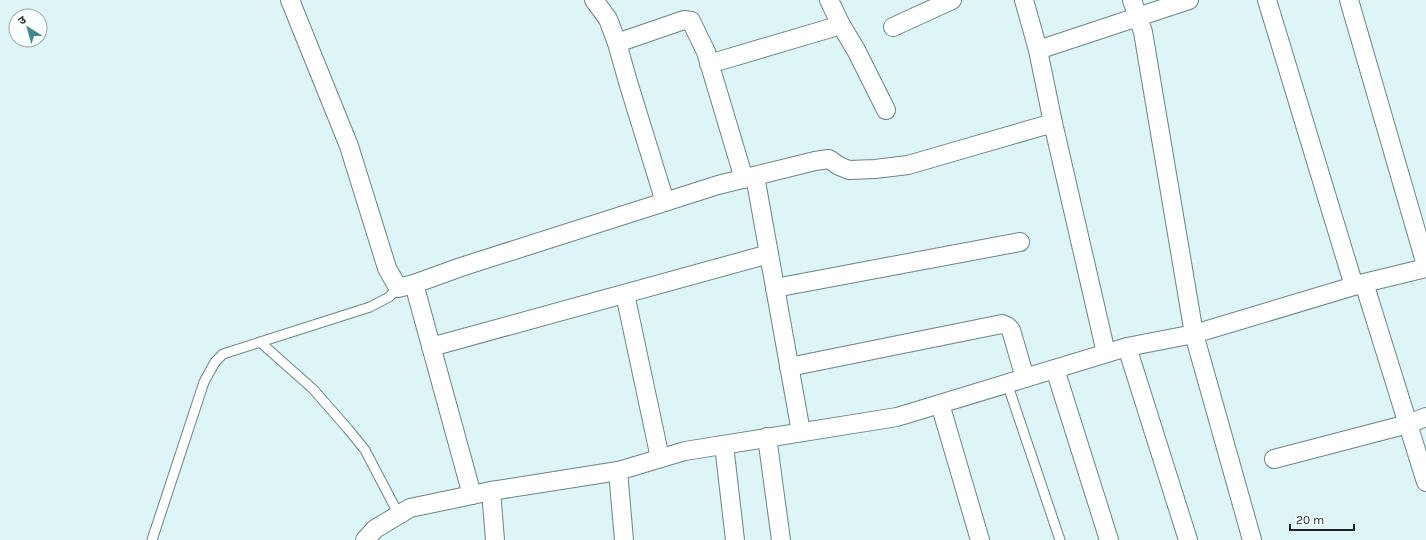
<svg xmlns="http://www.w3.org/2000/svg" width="1426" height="540" font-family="Karla,'Noto Sans Devanagari',sans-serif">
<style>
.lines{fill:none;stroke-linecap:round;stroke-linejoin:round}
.service-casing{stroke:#6d8385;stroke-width:11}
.minor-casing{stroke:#6d8385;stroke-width:20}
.service{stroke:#fff;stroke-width:9}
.minor{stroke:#fff;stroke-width:18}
</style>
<rect width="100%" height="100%" fill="#ddf5f7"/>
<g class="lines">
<!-- service casing -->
<g class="service-casing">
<g id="service">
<polyline points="260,342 313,389 348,429 365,450 399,515"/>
<polyline points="1007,383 1060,540"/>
<polyline points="152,540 204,382 215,362 223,354 370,307 389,297 398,288"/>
</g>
</g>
<!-- minor casing -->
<g class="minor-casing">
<g id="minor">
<polyline points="290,0 349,146 387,268 398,288 414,284 461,267 718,185 815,161 829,159 839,166 849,170 875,169 908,165 1053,123"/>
<polyline points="594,0 608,19 617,43 628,82 665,202"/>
<polyline points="829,0 841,25"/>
<polyline points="1024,0 1038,50"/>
<polyline points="1132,0 1143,32 1194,334 1252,540"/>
<polyline points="1267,0 1354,286"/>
<polyline points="1349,0 1426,265"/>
<polyline points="893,27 952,0"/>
<polyline points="617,43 684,20 691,21 706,52 744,179"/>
<polyline points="709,64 841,25 856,50 886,110"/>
<polyline points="755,176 801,432"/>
<polyline points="1364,283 1426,482"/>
<polyline points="414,284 472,495"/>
<polyline points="775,288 1020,242"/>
<polyline points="625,294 660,458"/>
<polyline points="431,347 769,254"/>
<polyline points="1127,347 1188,540"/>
<polyline points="1106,353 1053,123 1038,50 1189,0"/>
<polyline points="789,367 1002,324 1007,326 1011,330 1025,378"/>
<polyline points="1055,369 1109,540"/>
<polyline points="940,404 980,540"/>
<polyline points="767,437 781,540"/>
<polyline points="724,445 735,540"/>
<polyline points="1274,459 1408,424 1426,417"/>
<polyline points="618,471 624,540"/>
<polyline points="491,491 495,540"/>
<polyline points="365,540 375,529 410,508 491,491 618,471 685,451 897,417 1127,347 1194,334 1364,283 1426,268"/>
</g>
</g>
<!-- service -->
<use href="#service" class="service"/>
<!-- minor -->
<use href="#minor" class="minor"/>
</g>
<!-- north arrow -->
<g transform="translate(28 28) rotate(323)"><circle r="19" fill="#f9fefe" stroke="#a0a7a7"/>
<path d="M0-3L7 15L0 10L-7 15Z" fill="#40888c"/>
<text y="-6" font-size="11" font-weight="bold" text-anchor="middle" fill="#1b2424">उ</text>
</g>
<!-- scale -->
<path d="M1290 524v6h64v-6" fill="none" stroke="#1b2424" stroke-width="2"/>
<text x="1296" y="524" font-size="12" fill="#1b2424" stroke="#f9fefe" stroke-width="3" paint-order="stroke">20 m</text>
</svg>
